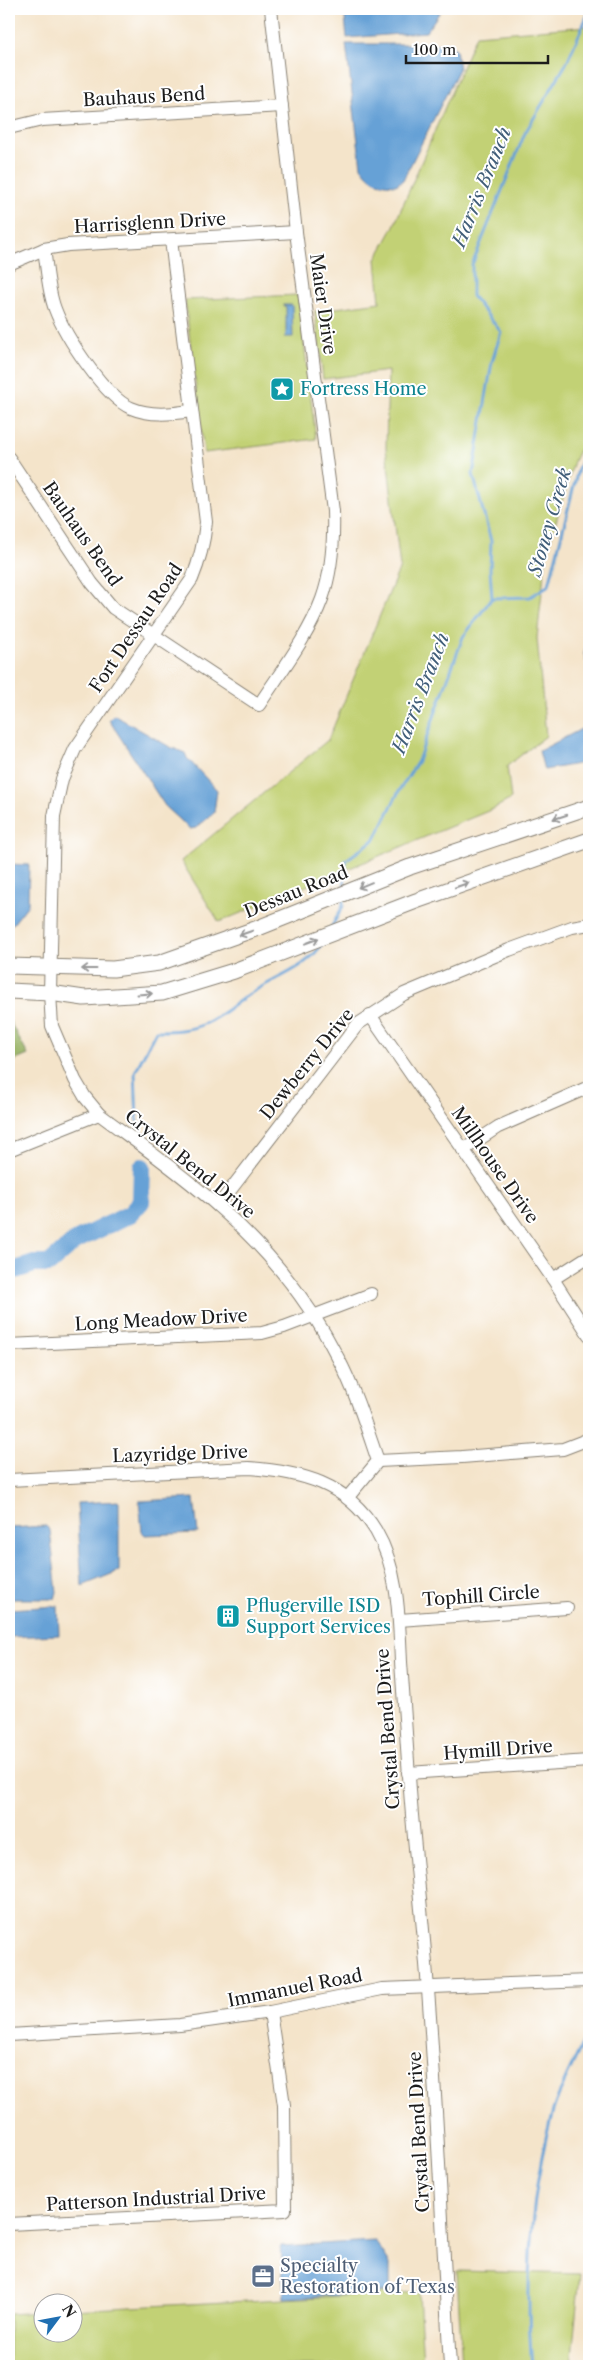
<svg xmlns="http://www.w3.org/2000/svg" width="598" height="2375" font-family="'Libre Caslon Text',serif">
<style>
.green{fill:#c2d174;stroke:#6f7648}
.forest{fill:#99b366;stroke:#5a6841}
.water{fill:#66a1d6;stroke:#415e79}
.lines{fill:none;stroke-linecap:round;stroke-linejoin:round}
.stream{stroke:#66a1d6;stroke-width:3}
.river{stroke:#66a1d6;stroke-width:18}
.minor-casing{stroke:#888073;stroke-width:14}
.major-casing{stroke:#888073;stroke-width:17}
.minor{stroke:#fff;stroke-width:12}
.major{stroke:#fff;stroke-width:15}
.oneway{stroke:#999}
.labels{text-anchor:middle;stroke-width:4;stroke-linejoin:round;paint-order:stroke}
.street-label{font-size:18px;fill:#1c1c1c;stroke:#fff}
.culture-label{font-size:18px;fill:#0d838f;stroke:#fff;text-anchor:start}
.service-label{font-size:18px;fill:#4e5e75;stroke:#fff;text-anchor:start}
.water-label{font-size:19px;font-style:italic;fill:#415e79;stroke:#fff}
</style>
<rect width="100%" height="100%" fill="#fff"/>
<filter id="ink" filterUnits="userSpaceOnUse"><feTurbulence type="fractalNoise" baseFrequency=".02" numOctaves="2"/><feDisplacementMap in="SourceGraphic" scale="10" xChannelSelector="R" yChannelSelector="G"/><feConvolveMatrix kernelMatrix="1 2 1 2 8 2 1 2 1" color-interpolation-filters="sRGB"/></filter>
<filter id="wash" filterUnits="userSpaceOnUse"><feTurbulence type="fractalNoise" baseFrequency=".0096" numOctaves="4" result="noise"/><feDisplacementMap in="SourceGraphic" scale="20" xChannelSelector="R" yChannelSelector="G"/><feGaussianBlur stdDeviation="1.12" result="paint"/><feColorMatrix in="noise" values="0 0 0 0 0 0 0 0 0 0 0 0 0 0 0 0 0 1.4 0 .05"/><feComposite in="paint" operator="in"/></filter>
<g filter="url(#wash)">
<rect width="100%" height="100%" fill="#f4e4ca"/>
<!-- green -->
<g class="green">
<polygon points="589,26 589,430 574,461 546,555 537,638 546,736 507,766 511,799 493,809 219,922 181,861 328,740 400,567 386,448 388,371 323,379 315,311 380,302 376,259 393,228 476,35"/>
<polygon points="298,295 316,439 204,453 185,300"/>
<polygon points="457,2271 580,2274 571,2366 462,2366"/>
<polygon points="419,2292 423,2366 9,2366 9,2314 42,2312 42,2332 72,2332 73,2310"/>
</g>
<!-- forest -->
<polygon class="forest" points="9,1020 28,1055 9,1063"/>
<!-- water -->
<g class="water">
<polygon points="344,9 442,9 426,32 347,38"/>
<path d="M346,44h101l9,5 3,20 -56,111 -7,5c-17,-1 -25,-3 -35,-18z"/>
<polygon points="283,305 292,305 293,337 284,337 286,335 286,307"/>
<polygon points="589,634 589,670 584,654"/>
<polygon points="114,715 170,747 185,753 187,758 217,790 214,813 196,828 190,829 165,806 109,720"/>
<polygon points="589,725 589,762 544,770 539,751"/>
<polygon points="9,864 29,865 28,905 13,924 9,924"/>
<polygon points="194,1498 198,1533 145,1535 142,1532 139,1501"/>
<polygon points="119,1501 119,1571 82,1586 77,1503"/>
<polygon points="46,1526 50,1530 57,1592 55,1599 9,1599 9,1528"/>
<polygon points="58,1606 59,1635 9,1637 9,1609"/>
<polygon points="375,2241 390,2264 390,2292 284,2298 281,2246"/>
</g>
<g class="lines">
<!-- stream -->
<g class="stream">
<polyline points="492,598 530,597 549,585 578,469 589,442"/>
<polyline points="344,889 346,860 375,839 399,791 418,761 463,637 492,598 490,570 491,541 473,474 492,362 501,332 472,296 472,265 525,133 566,64 589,12"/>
<polyline points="331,928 343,906 343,900"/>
<path d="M137,1121l-2,-49 21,-41c17,0 34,0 50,-8 16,-7 30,-21 45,-30 23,-15 58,-25 72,-51"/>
<path d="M532,2366c-7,-83 -2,-171 20,-252 7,-26 26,-59 37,-84"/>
</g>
<!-- river -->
<polyline class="river" points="9,1272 34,1264 49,1264 75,1241 130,1214 141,1202 142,1167"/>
</g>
</g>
<g filter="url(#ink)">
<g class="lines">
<!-- minor casing -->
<g class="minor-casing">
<g id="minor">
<polyline points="9,128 42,120 282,106"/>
<path d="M171,240l35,282c-2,21 -6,38 -14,57l-117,170 -13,30 -8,37 -4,177 2,33 23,54 10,17 14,17c40,30 82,59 120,93 48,42 90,94 119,151 17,32 28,68 40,103l-30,36"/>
<path d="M44,249c3,19 4,42 11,60 10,27 50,88 76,99 19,8 40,6 60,3"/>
<polyline points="9,264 44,249 68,245 296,232"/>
<path d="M9,458l83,125 21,25 146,97c22,-34 49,-68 63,-106 10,-28 12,-59 11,-88l-37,-279 -25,-223"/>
<polyline points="370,1015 553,1279 589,1335"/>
<polyline points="9,1150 99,1114"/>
<polyline points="463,1150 498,1127 589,1087"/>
<polyline points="218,1206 358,1024 404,994 509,950 572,927 589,924"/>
<polyline points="553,1279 589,1256"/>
<polyline points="9,1345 262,1333 284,1327 371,1294"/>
<polyline points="378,1461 462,1457 563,1449 589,1439"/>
<path d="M9,1480l240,-12c53,4 98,15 127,63 23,39 23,88 25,131 3,38 5,76 8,114 4,63 12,125 17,188 11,134 16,268 24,402"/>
<polyline points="399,1620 567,1608"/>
<polyline points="408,1773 589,1761"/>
<polyline points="9,2035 180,2025 270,2012 382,1989 589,1981"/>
<polyline points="9,2224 285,2210 284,2105 270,2012"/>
</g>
</g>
<!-- major casing -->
<g class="major-casing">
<g id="major">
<polyline points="9,966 113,969 159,963 258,928 410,867 589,807"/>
<polyline points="9,991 50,993 84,998 162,993 234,971 416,901 589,840"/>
</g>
</g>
<!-- minor -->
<use href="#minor" class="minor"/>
<!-- major -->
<use href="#major" class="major"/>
</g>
<!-- one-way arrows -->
<defs><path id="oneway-shaft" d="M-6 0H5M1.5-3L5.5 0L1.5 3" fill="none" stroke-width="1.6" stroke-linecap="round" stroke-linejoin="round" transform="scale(1.25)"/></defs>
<g class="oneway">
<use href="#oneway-shaft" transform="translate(560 817) rotate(162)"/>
<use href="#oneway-shaft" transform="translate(365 885) rotate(158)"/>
<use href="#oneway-shaft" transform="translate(462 885) rotate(-19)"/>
<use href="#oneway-shaft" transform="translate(246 933) rotate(161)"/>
<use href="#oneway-shaft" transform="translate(312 941) rotate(-21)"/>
<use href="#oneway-shaft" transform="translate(89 969) rotate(180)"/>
<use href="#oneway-shaft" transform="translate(145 994) rotate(-4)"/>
</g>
</g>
<!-- icons -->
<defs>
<g id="sight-square" transform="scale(1.25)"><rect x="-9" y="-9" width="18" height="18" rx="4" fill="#0f9aa8" stroke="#fff"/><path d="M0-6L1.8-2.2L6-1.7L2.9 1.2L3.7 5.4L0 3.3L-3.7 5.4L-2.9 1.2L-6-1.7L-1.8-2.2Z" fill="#fff"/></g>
<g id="building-square" transform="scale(1.25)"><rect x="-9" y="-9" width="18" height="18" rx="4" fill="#0f9aa8" stroke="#fff"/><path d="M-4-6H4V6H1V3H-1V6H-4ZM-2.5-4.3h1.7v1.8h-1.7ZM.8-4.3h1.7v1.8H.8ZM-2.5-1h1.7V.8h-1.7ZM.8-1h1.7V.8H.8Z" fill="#fff"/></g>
<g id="office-square" transform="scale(1.25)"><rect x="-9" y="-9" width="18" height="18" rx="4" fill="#5c6f8a" stroke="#fff"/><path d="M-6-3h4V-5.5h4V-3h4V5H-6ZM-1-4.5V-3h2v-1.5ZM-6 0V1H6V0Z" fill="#fff"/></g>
</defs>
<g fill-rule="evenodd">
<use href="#sight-square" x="282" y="389"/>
<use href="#building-square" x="228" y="1616"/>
<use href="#office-square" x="263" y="2276"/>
</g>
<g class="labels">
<!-- street labels -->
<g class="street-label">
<text transform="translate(144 97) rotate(-3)" y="6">Bauhaus Bend</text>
<text transform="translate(150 223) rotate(-3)" y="6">Harrisglenn Drive</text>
<text transform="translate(323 304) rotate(82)" y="6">Maier Drive</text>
<text transform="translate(82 534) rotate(55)" y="6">Bauhaus Bend</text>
<text transform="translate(136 628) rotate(-56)" y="6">Fort Dessau Road</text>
<text transform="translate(296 892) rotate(-22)" y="6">Dessau Road</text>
<text transform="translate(307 1064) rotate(-51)" y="6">Dewberry Drive</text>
<text transform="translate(190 1164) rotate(39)" y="6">Crystal Bend Drive</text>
<text transform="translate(495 1165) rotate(55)" y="6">Millhouse Drive</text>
<text transform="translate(161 1320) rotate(-3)" y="6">Long Meadow Drive</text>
<text transform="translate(180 1454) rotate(-2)" y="6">Lazyridge Drive</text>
<text transform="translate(481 1596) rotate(-4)" y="6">Tophill Circle</text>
<text transform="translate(388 1729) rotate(-94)" y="6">Crystal Bend Drive</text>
<text transform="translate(498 1750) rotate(-4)" y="6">Hymill Drive</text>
<text transform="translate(295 1988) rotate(-11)" y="6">Immanuel Road</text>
<text transform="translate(419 2132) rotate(-93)" y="6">Crystal Bend Drive</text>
<text transform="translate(156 2199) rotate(-3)" y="6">Patterson Industrial Drive</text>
</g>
<!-- culture labels -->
<g class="culture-label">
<text x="300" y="395">Fortress Home</text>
<text x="246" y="1612">Pflugerville ISD<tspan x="246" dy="21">Support Services</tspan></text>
</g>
<!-- service labels -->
<g class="service-label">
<text x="280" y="2272">Specialty<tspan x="280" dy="21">Restoration of Texas</tspan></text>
</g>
<!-- water labels -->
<g class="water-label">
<text transform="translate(481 187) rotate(-68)" y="7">Harris Branch</text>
<text transform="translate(549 522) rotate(-74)" y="7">Stoney Creek</text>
<text transform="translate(420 693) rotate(-69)" y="7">Harris Branch</text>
</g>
</g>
<!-- margin -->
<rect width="598" height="2375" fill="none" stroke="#fff" stroke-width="30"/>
<!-- north arrow -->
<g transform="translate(58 2318) rotate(58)"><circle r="24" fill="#ffffff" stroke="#a4a4a4"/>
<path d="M0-4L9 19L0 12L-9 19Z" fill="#1f6fb2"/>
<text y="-8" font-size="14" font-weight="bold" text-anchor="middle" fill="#1c1c1c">N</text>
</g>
<!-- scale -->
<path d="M406 55v8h142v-8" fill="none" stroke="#1c1c1c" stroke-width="2.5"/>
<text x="413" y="55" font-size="15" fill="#1c1c1c" stroke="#ffffff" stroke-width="4" paint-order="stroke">100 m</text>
</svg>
